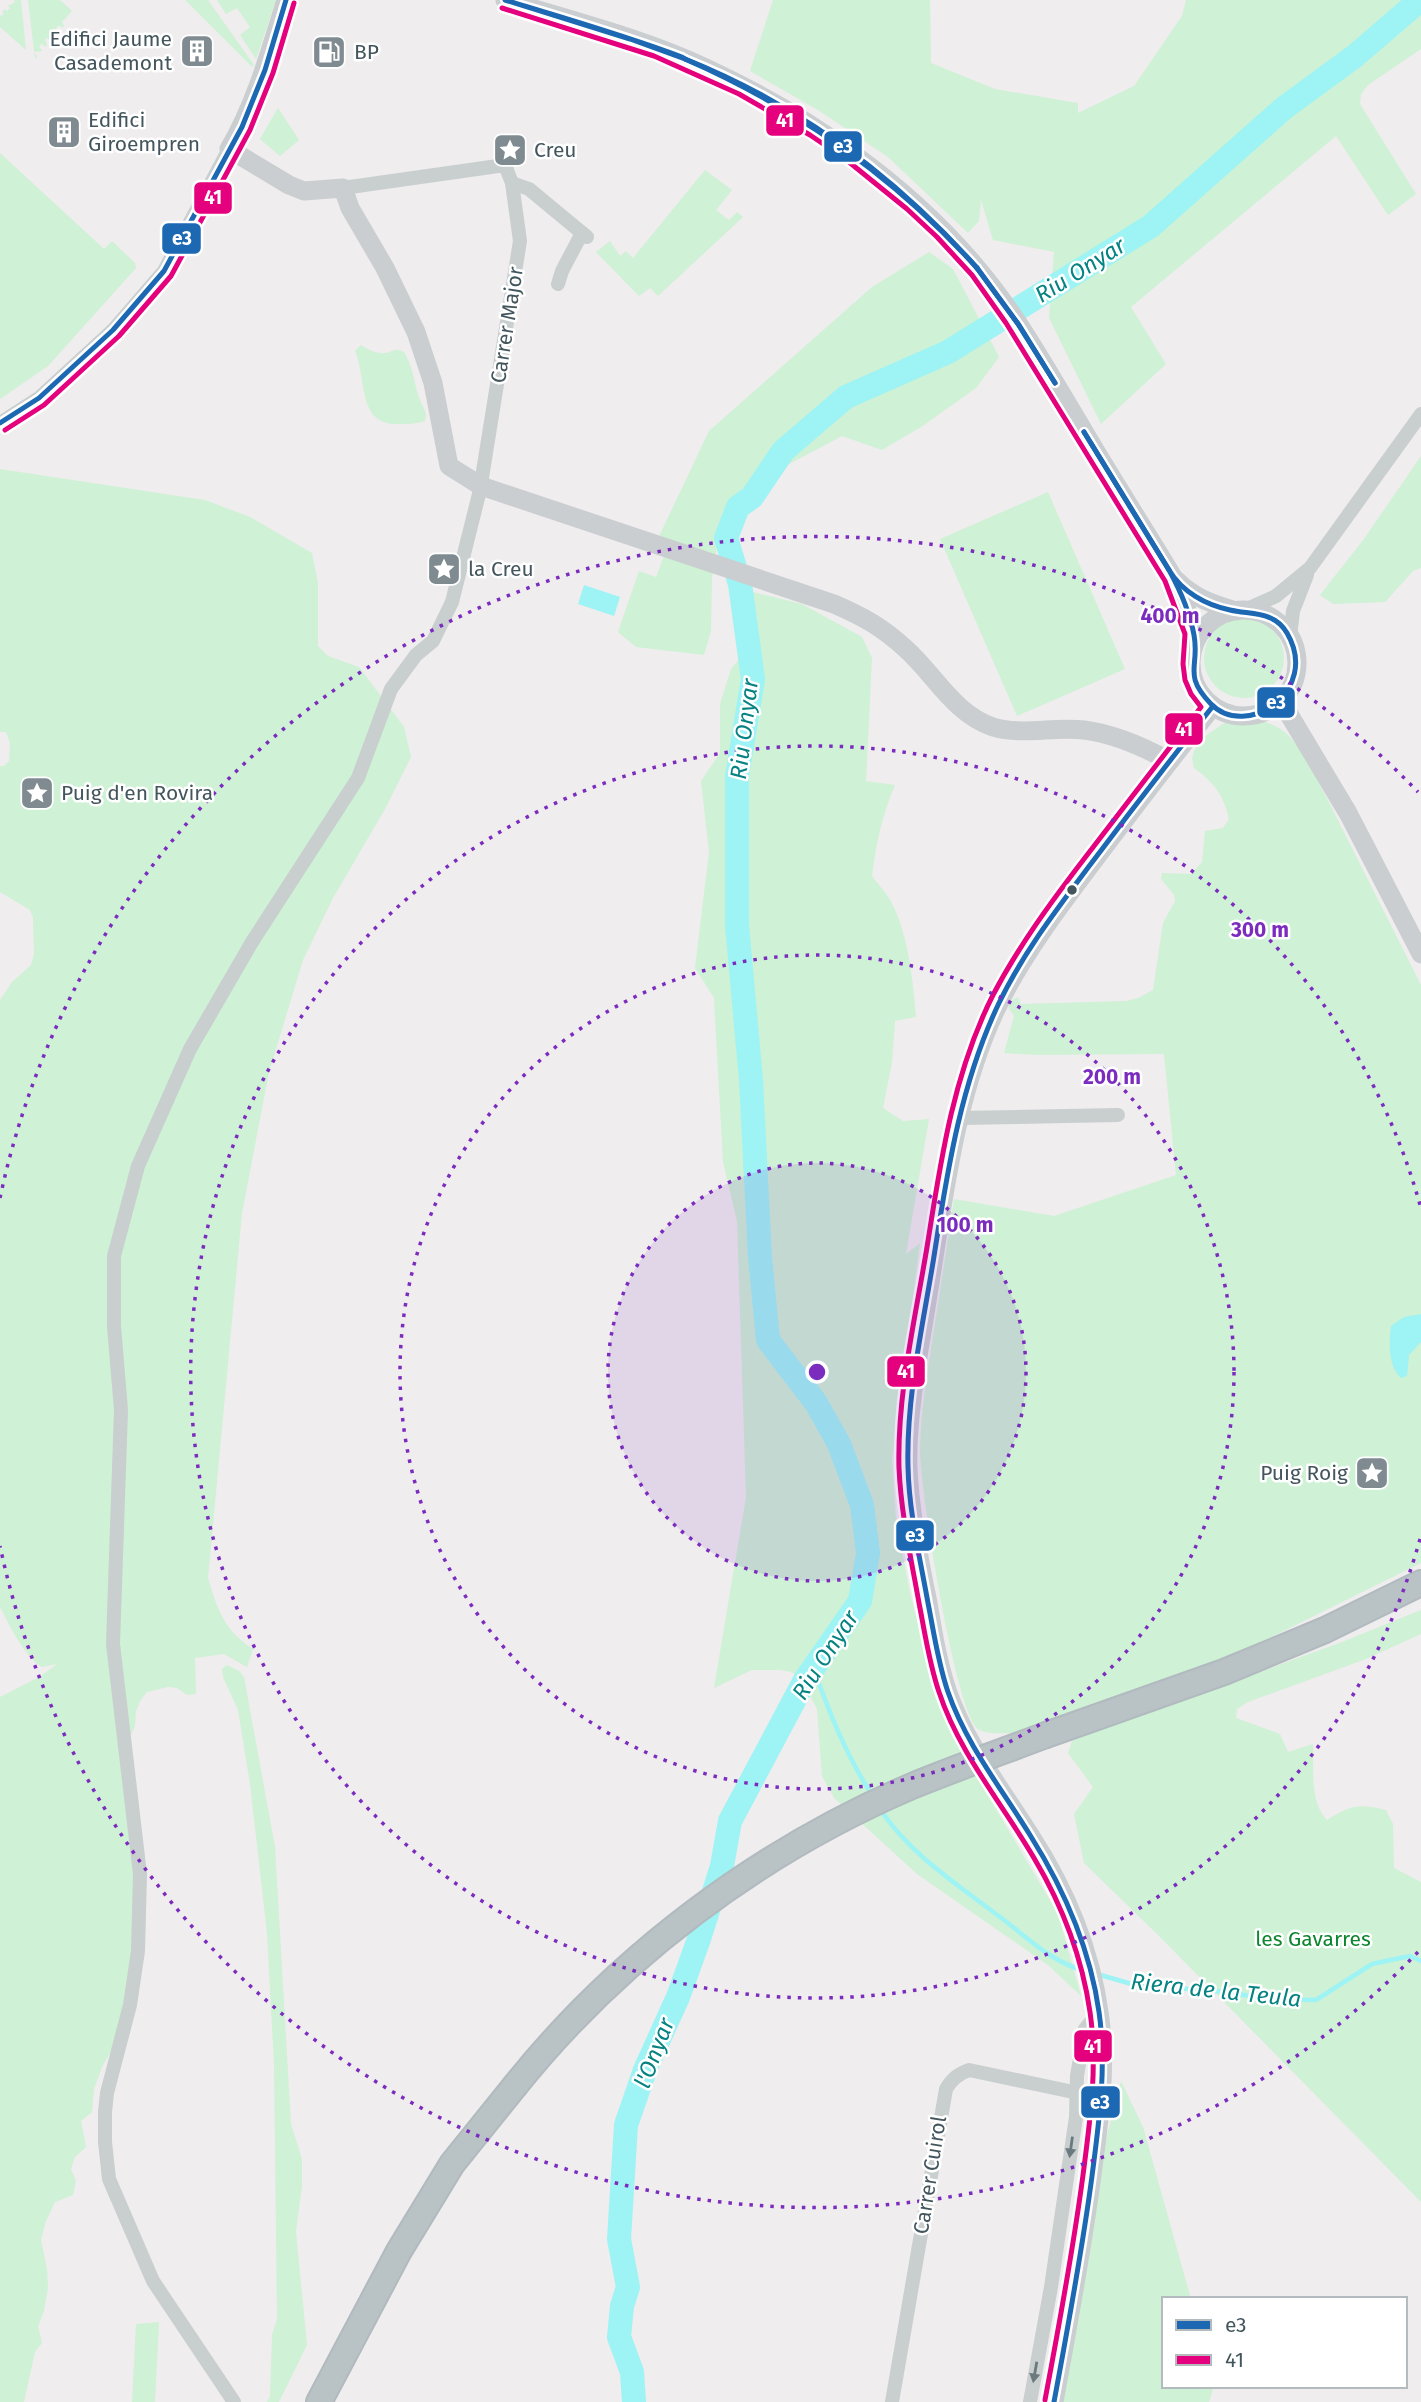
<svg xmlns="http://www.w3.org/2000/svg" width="1421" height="2402" font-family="'Fira Sans',sans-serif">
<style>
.green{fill:#cff1d5}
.water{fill:#9ef3f4}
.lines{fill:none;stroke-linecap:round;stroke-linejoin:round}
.stream{stroke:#9ef3f4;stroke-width:4.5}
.river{stroke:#9ef3f4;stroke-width:24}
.highway-casing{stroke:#b1babf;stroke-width:28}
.street{stroke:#c9cecf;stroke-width:14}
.secondary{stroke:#caced0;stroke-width:19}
.highway{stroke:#b9c2c5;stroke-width:24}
.highway-bridge-casing{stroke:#b1babf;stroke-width:28;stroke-linecap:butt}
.highway-bridge{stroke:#b9c2c5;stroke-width:24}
.bus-1-casing{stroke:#fff;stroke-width:10}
.bus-2-casing{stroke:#fff;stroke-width:10}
.bus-1{stroke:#1d68b3;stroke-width:5}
.bus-2{stroke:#e5007d;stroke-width:5}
.oneway{fill:#6b7a7f}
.ring{fill:none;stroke:#7b2cbf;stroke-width:3.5;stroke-dasharray:3.5 7}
.bus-dot{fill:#43565d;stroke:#fff;stroke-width:2.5}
.labels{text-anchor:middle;stroke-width:5;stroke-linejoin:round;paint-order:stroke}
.poi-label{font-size:21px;fill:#43565d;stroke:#fff;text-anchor:start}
.street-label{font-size:21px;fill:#43565d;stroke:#fff}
.park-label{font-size:21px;fill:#0c862f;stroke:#fff}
.water-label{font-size:23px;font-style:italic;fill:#058282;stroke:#fff}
.centre{fill:#7b2cbf;stroke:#fff;stroke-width:3.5}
.ring-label{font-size:21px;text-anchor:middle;font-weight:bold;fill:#7b2cbf;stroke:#fff;stroke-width:5;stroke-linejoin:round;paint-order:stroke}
.line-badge{stroke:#fff;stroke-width:2.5}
.badge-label{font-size:19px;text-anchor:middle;font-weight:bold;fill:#fff}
</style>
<rect width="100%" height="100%" fill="#efedee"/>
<!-- green -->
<g class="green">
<polygon points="14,0 21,0 26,50 0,27 0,16 4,14 2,12 5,9 7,11 10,8 8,6 15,2"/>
<polygon points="28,0 60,0 72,11 62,22 64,26 63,28 59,25 56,28 58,33 57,35 53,32 51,34 53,39 51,41 47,38 45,40 47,45 46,47 42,44 39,46 42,51 34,52 37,57 35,59"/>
<polygon points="185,0 208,0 254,65 252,67"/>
<polygon points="217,0 276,0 256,59 240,35 250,27 237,8 226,14"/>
<polygon points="773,0 930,0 931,63 995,89 1078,103 1078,113 1134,86 1182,16 1186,0 1421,0 1421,49 1368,85 1361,94 1360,104 1416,194 1388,215 1336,136 1131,307 1166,364 1101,424 1049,318 1054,252 993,240 981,200 979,221 968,233 888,157 818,110 750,71"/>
<polygon points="278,108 299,140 280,156 260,139"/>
<polygon points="0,153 104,249 112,241 135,263 136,268 48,366 0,399"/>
<polygon points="705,170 732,190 716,210 729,220 737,212 743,217 658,296 650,288 639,296 596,252 610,241 620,256 626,251 633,258"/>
<polygon points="929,252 953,269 999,357 976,388 921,427 882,450 842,436 742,489 720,527 712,578 711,631 704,655 636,647 618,632 639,571 656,577 664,556 655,545 709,431 872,287"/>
<path d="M361,345c8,5 15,9 25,8 8,-2 9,-5 18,-1 11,19 9,30 16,48 3,8 8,12 5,21 -9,3 -19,3 -28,3 -40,1 -30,-46 -42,-73z"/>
<polygon points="1421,456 1421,568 1413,571 1385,602 1333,604 1320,595 1364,539"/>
<path d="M0,469l205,31 45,17 62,36 6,30v63l10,10 31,11 45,60 7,30 -26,52 -52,89 -30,62 -34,112 -27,141 -34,365c9,30 16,53 45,71l-6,18 -23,-13 -29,4 1,36 -9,1 -10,-7 -9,-1 -21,5 -7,9 -4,10 -1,15 -10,22 15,126 -16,154 -22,39 -8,22 -2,23 -11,9 5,26 -11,10 -4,12 5,12 -3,14 -18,7 -9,19 -5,19 6,29 1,19 -4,23 -6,15 4,17 -7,9 -11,50h-24v-705l41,-21 16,-12 -15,3c-17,-10 -33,-42 -42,-60v-607l12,-18 19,-17 3,-11 -1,-36 -3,-8 -30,-18v-126h4l5,-5 1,-18 -4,-11h-6z"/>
<polygon points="1048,492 1125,669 1017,716 940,539"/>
<path d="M749,591l53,13 60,33 10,21 -6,123 29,4c-13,30 -19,59 -23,91 5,7 12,14 17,22 19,32 24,82 27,119l-21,4 -3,41 -9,46 20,13 26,-2 -23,135 14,-11 -28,216 4,60 13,69 25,103 27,59 97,164 23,82 -33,-31 -131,-91 -83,-76 -12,-22 -5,-67 -17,-32 -9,-5 -11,-2h-28l-38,18 32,-191 -9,-276 -14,-59 -9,-164 -19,-30 14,-116 -8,-71 19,-28v-49l11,-35 26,-32z"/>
<circle cx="1244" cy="658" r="40"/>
<path d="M1244,720c34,0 45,13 63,39l114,226v578l-186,92 -220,78c-11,0 -27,2 -37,-4 -23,-17 -59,-245 -58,-281 1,-38 7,-75 13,-112 7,-45 14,-91 21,-137l100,17 122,-41 -12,-121 -128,1 -32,-2 10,-37 -6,-9 4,-7 6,-3 3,7 105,-3 12,-3 15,-8 10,-67 12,-22 -1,-6 -13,-16 1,-6 29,1 11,-12 3,-31 18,-3 6,-9c-5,-23 -15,-37 -35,-51l-2,-10 5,-16 27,-19z"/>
<path d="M1421,1610v24l-55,25 -118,43 -11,7 -1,9 44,16 8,18 25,-8c1,23 -4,58 14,76 23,-15 33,-17 59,-10l7,14 1,44 27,14v320l-261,-265 -76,-74 -10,-49 19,-27 -25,-34 4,-12 12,-5 258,-94z"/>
<polygon points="227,1665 239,1671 244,1677 275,1847 291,2124 302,2159 302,2186 296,2232 307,2345 279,2402 267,2402 270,2396 272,2335 277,2319 274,2065 267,1933 250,1784 238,1710 223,1677 222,1669"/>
<polygon points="1121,2081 1143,2127 1191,2299 1164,2299 1164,2386 1214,2386 1209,2402 1055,2402 1086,2218"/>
<polygon points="159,2322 155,2402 132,2402 136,2324"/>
</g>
<!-- water -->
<g class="water">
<polygon points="584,585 620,597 614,616 578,604"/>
<path d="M1421,1314v28l-12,13 -2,21 -6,2c-13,-12 -12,-35 -10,-52l13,-9z"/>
</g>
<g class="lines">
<!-- stream -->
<g class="stream">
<path d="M813,1667c16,45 33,88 59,128"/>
<path d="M880,1809c30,46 81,78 124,111 26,20 48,42 81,51"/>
<polyline points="1097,1974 1135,1985 1228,1992 1266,1999 1316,2000 1372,1964 1410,1956 1421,1961"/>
</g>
<!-- river -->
<polyline class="river" points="634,2402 632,2372 619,2337 622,2306 628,2287 619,2239 626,2125 645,2070 678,1997 699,1939 722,1866 730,1821 805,1680 860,1601 868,1553 862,1505 839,1444 816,1403 768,1340 760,1257 751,1080 737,925 737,776 753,679 740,584 726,538 738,507 752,497 783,451 846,397 948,352 1151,226 1284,108 1355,56 1420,0"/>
<!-- highway casing -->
<g class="highway-casing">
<g id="highway">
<polyline points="1046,1735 1224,1672 1325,1630 1421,1583"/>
<polyline points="319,2402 399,2251 452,2164 514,2087"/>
</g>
</g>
<!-- street -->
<g class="street">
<polyline points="512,183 529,189 587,237"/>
<polyline points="558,284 562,271 582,233"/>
<polyline points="0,423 39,398 113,330 164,271 229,149"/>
<polyline points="1245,610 1276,596 1310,568 1421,414"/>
<polyline points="1290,637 1293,611 1307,575"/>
<polyline points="961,1118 1118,1115"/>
<polyline points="234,2402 153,2281 109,2179 105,2142 105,2112 107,2093 130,2005 138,1951 140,1874 113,1644 121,1410 114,1326 114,1256 138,1166 190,1049 252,942 358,778 391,689 416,655 433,641 452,602 480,490 520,241 512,183 505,165 343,188"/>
<path d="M892,2402l54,-313c6,-10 12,-15 23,-19l109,23"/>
<polyline points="1030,2402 1051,2287 1076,2117 1077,2076 1085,2029 1099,2012"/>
</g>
<!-- secondary -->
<g class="secondary">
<path d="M286,0c-16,51 -30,103 -57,149l60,36 15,6 39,-3 7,20 35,60 31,64 17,51 16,83 32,20 353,118c30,13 48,23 72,45 29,26 48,65 87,78 30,9 61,-1 91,3 31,4 58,16 85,31"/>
<path d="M505,0c67,21 137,38 201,68 101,47 199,114 271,200 40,47 70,102 102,155 30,52 63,102 94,154l14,33 8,32"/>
<path d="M1176,580c18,18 36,24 60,31"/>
<circle cx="1244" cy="663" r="53"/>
<polyline points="1281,701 1348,813 1421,954"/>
<path d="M1054,2402c14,-78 29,-156 39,-235 7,-51 14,-103 6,-155 -9,-64 -34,-123 -69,-177 -29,-46 -64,-91 -82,-142 -10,-29 -15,-60 -20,-90 -9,-44 -18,-90 -20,-135 -2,-53 12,-121 20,-173 16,-98 27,-203 71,-292 27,-54 66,-104 102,-152 37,-49 74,-97 112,-145"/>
</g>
<!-- highway -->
<use href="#highway" class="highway"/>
<!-- highway-bridge casing -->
<g class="highway-bridge-casing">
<path id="highway-bridge" d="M514,2087c104,-130 244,-235 398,-301 44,-18 89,-34 134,-51"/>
</g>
<!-- highway-bridge -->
<use href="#highway-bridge" class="highway-bridge"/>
<!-- bus-1 casing -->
<g class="bus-1-casing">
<g id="bus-1">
<path d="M505,0c59,18 119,35 177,57l3,2 -55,-20z"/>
<path d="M685,59c113,45 211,118 292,209"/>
<path d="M685,59c112,49 210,118 292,209"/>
<polyline points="977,268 1018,324 1055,383"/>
<polyline points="977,268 1019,325 1055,383"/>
<polyline points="0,423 39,398 113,330 164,271 242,127 265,70 286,0"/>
<polyline points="1084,432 1169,570"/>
<polyline points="1084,432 1169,570"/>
<path d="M1169,570c13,22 37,35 61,40 22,5 44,1 57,23 34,58 -41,107 -76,71 -29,-30 -11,-37 -17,-69 -4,-22 -14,-45 -25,-65z"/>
<path d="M1054,2402c14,-75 28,-150 38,-226 7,-54 15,-109 7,-164 -9,-64 -35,-123 -69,-177 -29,-47 -64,-91 -82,-143 -10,-29 -14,-59 -20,-89 -8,-45 -19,-90 -20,-136 -2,-72 16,-146 27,-217 13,-84 27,-170 64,-247 24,-50 58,-94 91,-138 40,-53 81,-106 123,-159"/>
</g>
</g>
<!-- bus-2 casing -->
<g class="bus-2-casing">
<g id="bus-2">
<path d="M502,8l152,48 85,38 71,41 34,23 63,51 30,28 35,38 34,48 159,258 20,53 -2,30 2,16 6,14 10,13c-39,50 -78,101 -117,152 -33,43 -66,88 -91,136 -39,77 -52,163 -65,246 -12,75 -31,151 -29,227 2,46 12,90 20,135 6,30 10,60 20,89 20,61 63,111 95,166 28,47 48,99 56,154 8,54 0,109 -7,163 -10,76 -24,151 -38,225"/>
<polyline points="5,430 44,405 119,336 171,276 250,130 273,73 294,3"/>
</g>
</g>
<!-- bus-1 -->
<use href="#bus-1" class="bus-1"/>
<!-- bus-2 -->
<use href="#bus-2" class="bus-2"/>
</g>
<!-- one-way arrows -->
<defs><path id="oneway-solid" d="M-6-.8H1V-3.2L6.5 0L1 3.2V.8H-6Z" transform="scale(1.75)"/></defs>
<g class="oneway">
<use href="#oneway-solid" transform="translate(1071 2147) rotate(98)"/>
<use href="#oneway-solid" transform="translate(1035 2372) rotate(100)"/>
</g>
<!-- distance rings -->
<circle cx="817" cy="1372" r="209" fill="#7b2cbf" fill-opacity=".12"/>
<g class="ring">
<circle cx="817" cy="1372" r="209"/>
<circle cx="817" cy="1372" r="417"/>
<path d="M1420 1539A626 626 0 1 1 1420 1205"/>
<path d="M1418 1952A835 835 0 0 1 0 1546M0 1198A835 835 0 0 1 1418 792"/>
</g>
<!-- icons -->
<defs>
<g id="building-square" transform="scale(1.75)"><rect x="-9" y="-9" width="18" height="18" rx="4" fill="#7f8b90" stroke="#fff"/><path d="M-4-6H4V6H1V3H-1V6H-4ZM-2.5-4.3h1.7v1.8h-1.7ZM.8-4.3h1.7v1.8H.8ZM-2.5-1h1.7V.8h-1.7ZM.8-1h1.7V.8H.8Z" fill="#fff"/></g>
<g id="fuel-square" transform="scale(1.75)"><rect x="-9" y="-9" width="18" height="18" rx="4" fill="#7f8b90" stroke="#fff"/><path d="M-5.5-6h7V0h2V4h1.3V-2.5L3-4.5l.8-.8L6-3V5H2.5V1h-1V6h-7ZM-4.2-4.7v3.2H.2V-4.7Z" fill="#fff"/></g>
<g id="sight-square" transform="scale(1.75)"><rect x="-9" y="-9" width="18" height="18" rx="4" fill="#7f8b90" stroke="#fff"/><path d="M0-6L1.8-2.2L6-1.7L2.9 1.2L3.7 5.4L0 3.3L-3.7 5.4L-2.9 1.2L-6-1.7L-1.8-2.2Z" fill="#fff"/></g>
</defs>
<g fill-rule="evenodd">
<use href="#building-square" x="197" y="51"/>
<use href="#fuel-square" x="329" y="52"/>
<use href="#building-square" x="64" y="132"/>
<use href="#sight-square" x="510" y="150"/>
<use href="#sight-square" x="444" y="569"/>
<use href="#sight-square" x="37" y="793"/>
<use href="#sight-square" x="1372" y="1473"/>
</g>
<!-- markers -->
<circle class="bus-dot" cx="1072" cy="890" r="6"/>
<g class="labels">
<!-- poi labels -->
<g class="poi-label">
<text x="172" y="46" text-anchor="end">Edifici Jaume<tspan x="172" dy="24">Casademont</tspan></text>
<text x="354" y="59">BP</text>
<text x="88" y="127">Edifici<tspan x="88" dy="24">Giroempren</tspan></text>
<text x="534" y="157">Creu</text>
<text x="468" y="576">la Creu</text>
<text x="61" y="800">Puig d'en Rovira</text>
<text x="1348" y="1480" text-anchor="end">Puig Roig</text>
</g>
<!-- street labels -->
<g class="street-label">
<text transform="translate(507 325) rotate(-81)" y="7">Carrer Major</text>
<text transform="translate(930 2175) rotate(-81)" y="7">Carrer Cuirol</text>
</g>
<!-- park labels -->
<g class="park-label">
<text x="1313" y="1946">les Gavarres</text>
</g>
<!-- water labels -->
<g class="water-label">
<text transform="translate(1080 270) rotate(-32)" y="8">Riu Onyar</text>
<text transform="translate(744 729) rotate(-83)" y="8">Riu Onyar</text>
<text transform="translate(825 1655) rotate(-57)" y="8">Riu Onyar</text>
<text transform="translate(1216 1990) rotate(6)" y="8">Riera de la Teula</text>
<text transform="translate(654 2053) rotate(-69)" y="8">l'Onyar</text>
</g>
</g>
<circle cx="817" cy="1372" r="10" class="centre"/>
<g class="ring-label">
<text x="1170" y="623">400 m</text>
<text x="1260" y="937">300 m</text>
<text x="1112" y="1084">200 m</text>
<text x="965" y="1232">100 m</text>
</g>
<g class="line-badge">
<rect x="765" y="104" width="40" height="33" rx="7" fill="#e5007d"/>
<rect x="823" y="130" width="40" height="33" rx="7" fill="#1d68b3"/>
<rect x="193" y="181" width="40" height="34" rx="7" fill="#e5007d"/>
<rect x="161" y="222" width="41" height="33" rx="7" fill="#1d68b3"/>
<rect x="1256" y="686" width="40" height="33" rx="7" fill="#1d68b3"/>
<rect x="1164" y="712" width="40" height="34" rx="7" fill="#e5007d"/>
<rect x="886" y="1355" width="40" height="33" rx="7" fill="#e5007d"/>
<rect x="895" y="1519" width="40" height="33" rx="7" fill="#1d68b3"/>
<rect x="1073" y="2029" width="40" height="34" rx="7" fill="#e5007d"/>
<rect x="1080" y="2085" width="41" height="34" rx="7" fill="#1d68b3"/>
</g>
<g class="badge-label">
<text x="785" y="127">41</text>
<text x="843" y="153">e3</text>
<text x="213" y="204">41</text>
<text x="182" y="245">e3</text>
<text x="1276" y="709">e3</text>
<text x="1184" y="736">41</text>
<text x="906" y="1378">41</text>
<text x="915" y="1542">e3</text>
<text x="1093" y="2053">41</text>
<text x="1100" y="2109">e3</text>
</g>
<!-- legend -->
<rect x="1162" y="2297" width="245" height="91" fill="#ffffff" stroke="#b4bbbe" stroke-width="2"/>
<rect x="1176" y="2320" width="35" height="10" fill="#1d68b3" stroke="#b4bbbe" stroke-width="2"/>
<text x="1225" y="2332" font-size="21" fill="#43565d">e3</text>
<rect x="1176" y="2355" width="35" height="10" fill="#e5007d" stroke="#b4bbbe" stroke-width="2"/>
<text x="1225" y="2367" font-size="21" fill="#43565d">41</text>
</svg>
